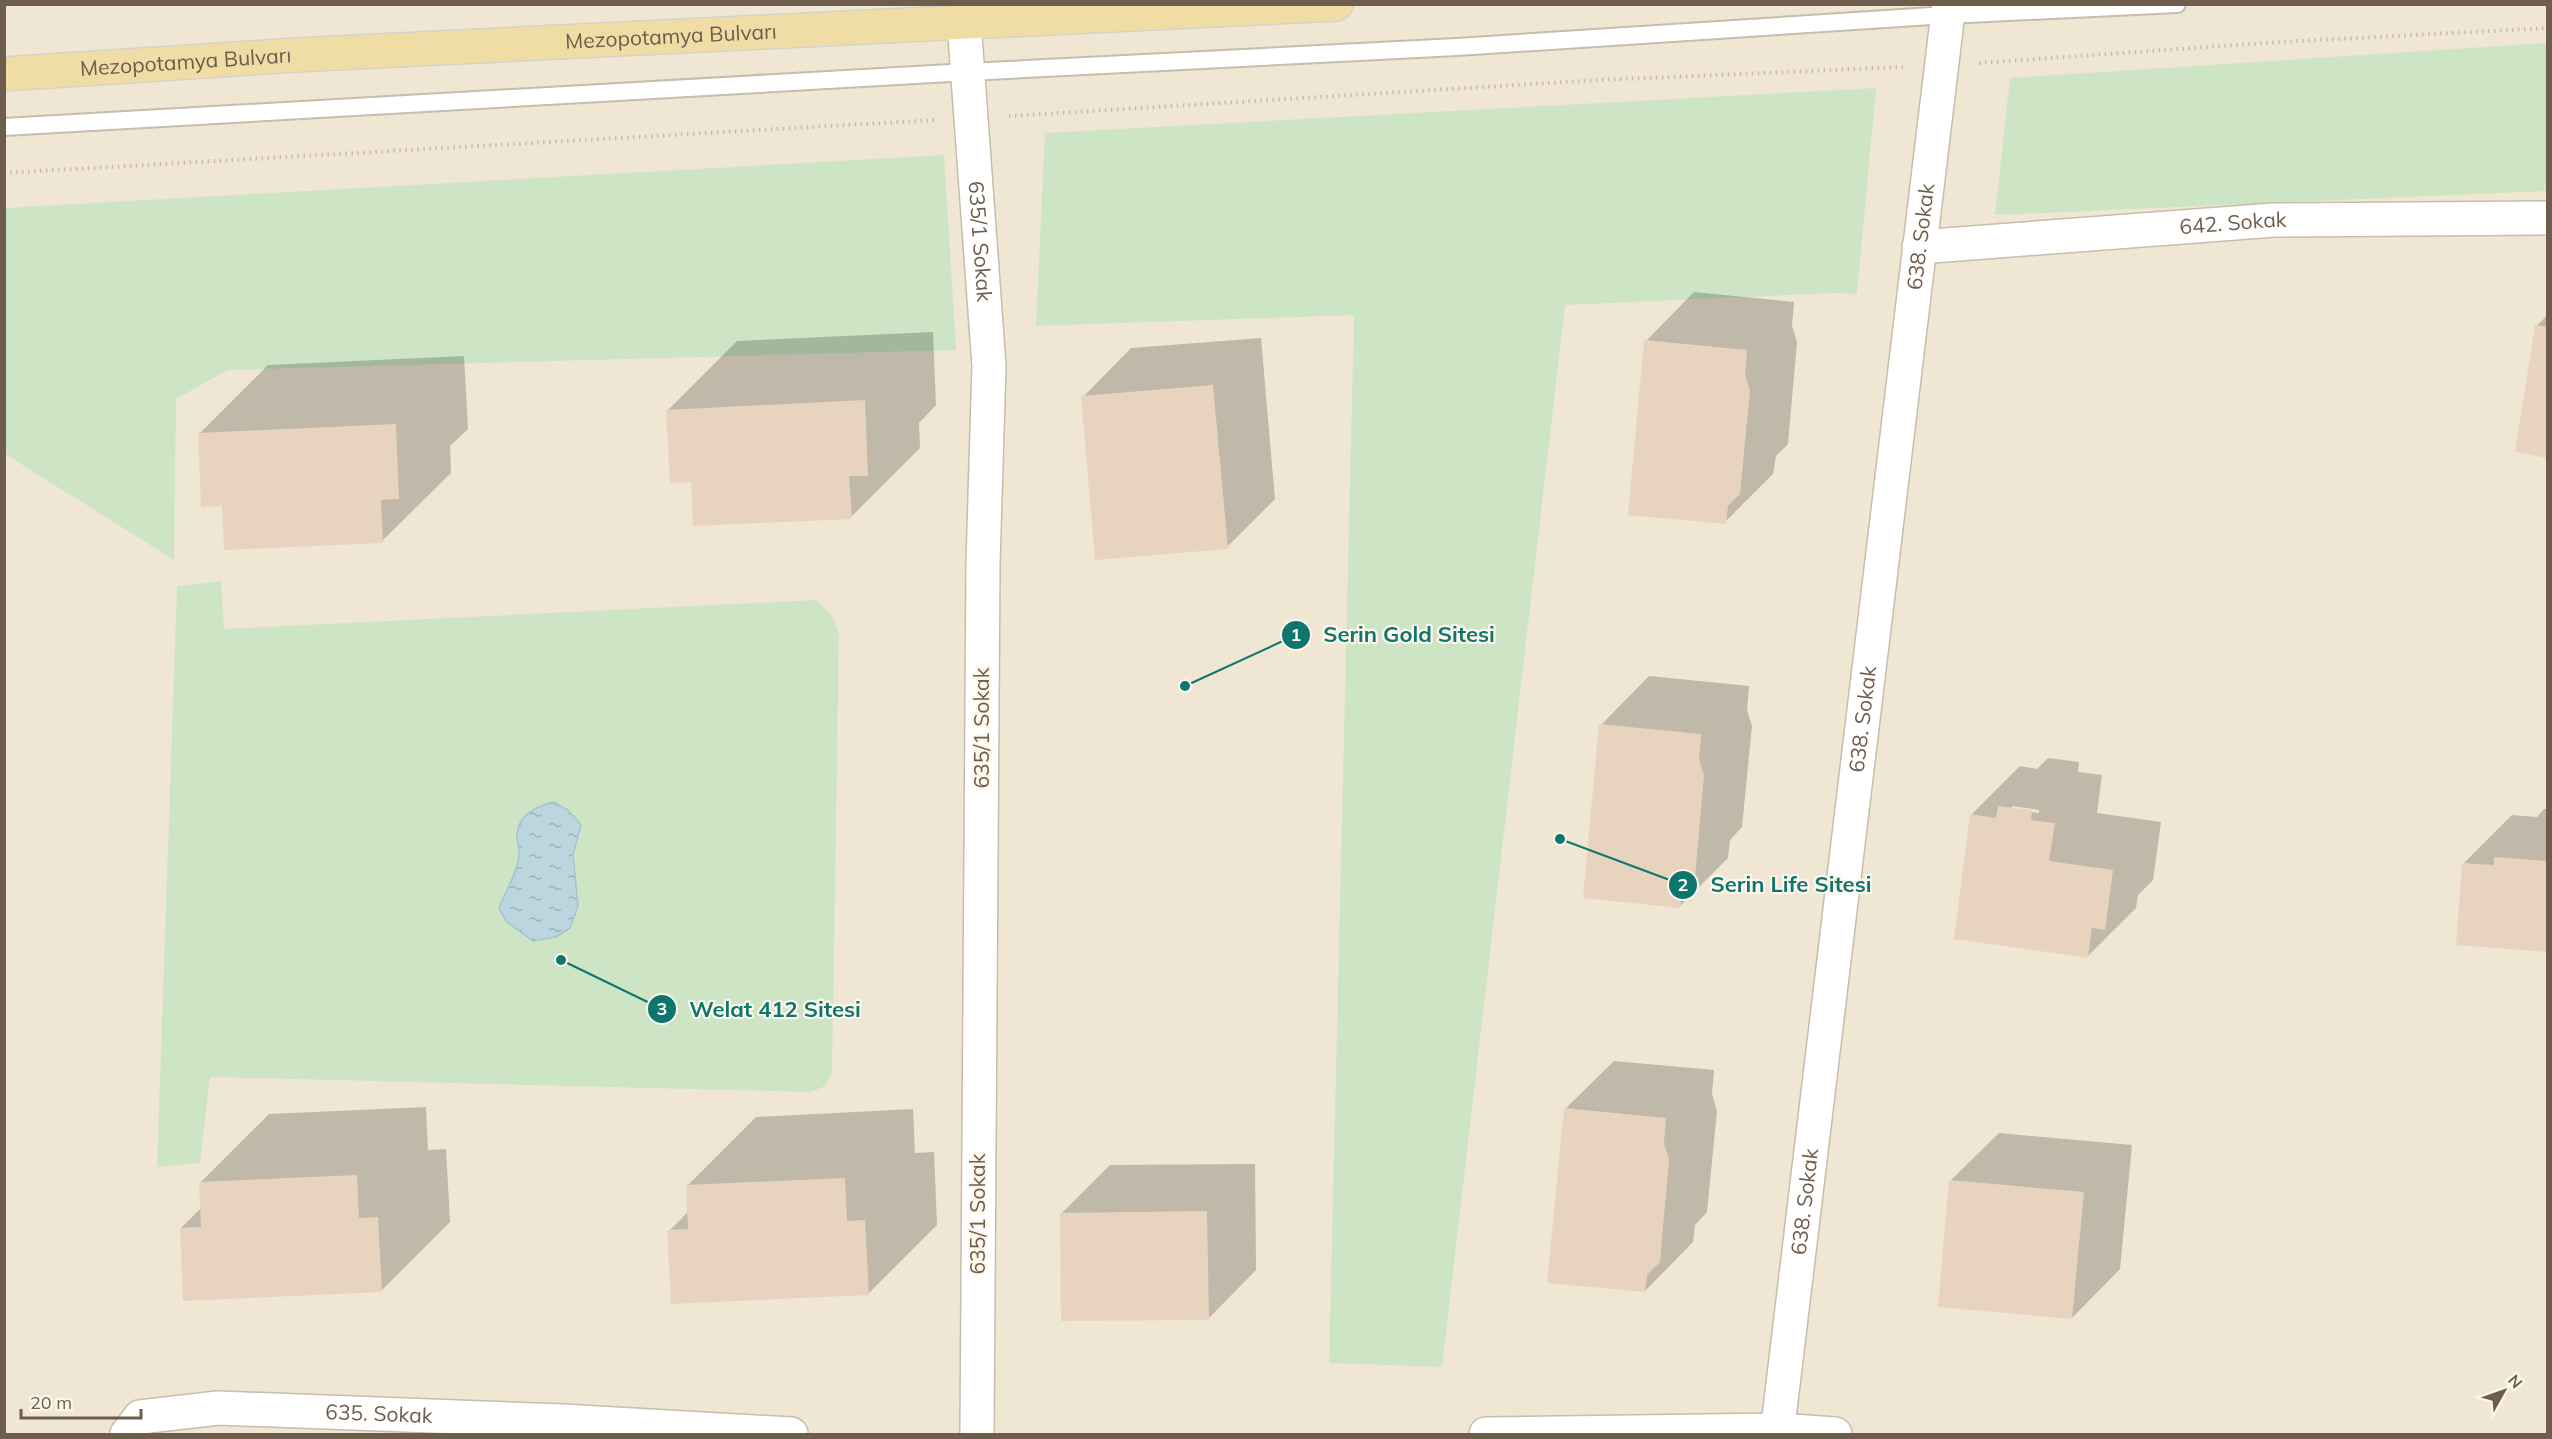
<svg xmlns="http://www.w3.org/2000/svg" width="2552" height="1439" font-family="Mulish,sans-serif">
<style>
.residential{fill:#f0e6d4}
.grass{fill:#cee5c5}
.water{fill:url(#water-ripples);stroke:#a3c4d0;stroke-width:1.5}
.shadow{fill:#0003;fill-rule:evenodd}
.building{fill:#e8d4be}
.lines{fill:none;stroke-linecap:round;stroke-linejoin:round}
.lane-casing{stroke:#c8bcac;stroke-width:20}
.street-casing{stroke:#c8bcac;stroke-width:36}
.primary-casing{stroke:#d6d2cd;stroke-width:36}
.path{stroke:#cfb9a3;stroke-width:4;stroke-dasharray:1.5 4.5;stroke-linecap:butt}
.lane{stroke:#fff;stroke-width:16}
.street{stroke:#fff;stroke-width:33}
.primary{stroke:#f0dda5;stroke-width:33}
.labels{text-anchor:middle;stroke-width:4.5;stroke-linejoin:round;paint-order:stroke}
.street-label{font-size:21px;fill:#6e5d4d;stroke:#fcf7ea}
.leader{fill:none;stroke:#0f766e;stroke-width:2}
.callout-dot{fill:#0f766e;stroke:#fcf7ea;stroke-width:2}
.mark-label{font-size:18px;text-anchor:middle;font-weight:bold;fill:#fff}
.callout-label{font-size:22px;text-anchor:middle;font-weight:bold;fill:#0f766e;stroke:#fcf7ea;stroke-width:4.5;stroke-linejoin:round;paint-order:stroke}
</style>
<defs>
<pattern id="water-ripples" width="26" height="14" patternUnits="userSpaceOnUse" patternTransform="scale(1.5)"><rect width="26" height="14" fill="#bcd6e0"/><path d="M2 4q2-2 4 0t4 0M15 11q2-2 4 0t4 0" fill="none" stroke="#9db1b8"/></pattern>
</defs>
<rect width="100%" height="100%" fill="#f9f3e5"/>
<!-- residential -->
<rect class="residential" x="5" y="5" width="2542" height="1429"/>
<!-- grass -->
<g class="grass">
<polygon points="2547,43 2547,191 1995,215 2010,78"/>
<polygon points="1876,88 1857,294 1835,293 1565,305 1442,1367 1329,1363 1354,315 1036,326 1045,133"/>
<polygon points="944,155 956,350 228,370 176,399 174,560 5,454 5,208"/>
<polygon points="221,581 224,629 816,600 831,614 839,633 832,1072 825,1086 811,1092 210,1077 200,1163 157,1167 177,586"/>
</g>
<!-- water -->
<path class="water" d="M553,802l15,8 13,15 -8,30 5,51 -8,22 -14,9 -23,4 -27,-20 -7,-13c7,-18 18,-34 20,-52 1,-8 -3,-16 -2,-23 3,-20 19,-26 36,-31z"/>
<!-- shadow -->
<g class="shadow">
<polygon points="1694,292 1794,302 1792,326 1797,342 1788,444 1776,456 1773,474 1725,522 1646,341"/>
<polygon points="2548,315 2548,456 2536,326"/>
<polygon points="933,332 936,405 919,423 920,448 851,517 668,410 737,341"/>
<polygon points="1261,338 1275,499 1227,547 1083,397 1131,348"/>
<polygon points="464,356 468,429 450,446 451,473 382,541 199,434 268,365"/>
<polygon points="1649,676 1749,686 1747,710 1752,726 1742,827 1730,840 1728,858 1680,906 1601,725"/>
<path d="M2048,758l31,4 -1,10 24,3 -5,38 64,9 -8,58 -15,15 -2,13 -48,48 -117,-141 49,-49 17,3zM2012,806l27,4v3l-27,-4z"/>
<polygon points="2544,809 2548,809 2548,951 2464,863 2512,815 2537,817"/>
<polygon points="1614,1061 1714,1070 1712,1094 1717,1111 1707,1212 1695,1225 1693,1242 1645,1291 1565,1109"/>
<polygon points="426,1107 428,1150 446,1149 450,1222 381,1291 181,1228 201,1208 200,1183 269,1114"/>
<polygon points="913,1109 915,1153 934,1152 937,1225 868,1294 669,1231 689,1211 687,1186 756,1117"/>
<polygon points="1999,1133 2132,1145 2120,1269 2072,1318 1950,1181"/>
<polygon points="1255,1164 1256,1270 1208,1319 1062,1213 1110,1165"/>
</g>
<!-- building -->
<g class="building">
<polygon points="2535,325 2548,327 2548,458 2515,452"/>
<polygon points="1644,340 1747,350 1745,375 1750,391 1740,494 1728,506 1726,524 1628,515"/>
<polygon points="1213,385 1228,549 1095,560 1081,396"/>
<polygon points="865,400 868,476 849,476 852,519 693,526 691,482 670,483 666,410"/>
<polygon points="396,424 399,499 381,500 383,543 224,550 222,506 201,507 198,433"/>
<polygon points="1599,724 1701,734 1699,759 1704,775 1695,877 1682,890 1680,908 1583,898"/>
<polygon points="1998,806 2032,810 2031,820 2055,823 2049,861 2113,870 2105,930 2092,928 2088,958 1954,939 1970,814 1996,818"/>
<polygon points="2494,857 2548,861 2548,952 2456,945 2462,863 2494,865"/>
<polygon points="1564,1108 1666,1118 1664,1143 1669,1160 1660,1262 1647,1275 1645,1292 1547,1283"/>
<polygon points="357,1175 359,1218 378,1217 382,1292 183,1301 180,1228 201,1227 199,1182"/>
<polygon points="845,1178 847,1221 865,1220 869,1295 671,1304 667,1230 688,1229 686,1185"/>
<polygon points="1949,1180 2084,1192 2072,1319 1938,1307"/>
<polygon points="1207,1211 1209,1320 1061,1321 1060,1213"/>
</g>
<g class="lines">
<!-- lane casing -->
<g class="lane-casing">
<polyline id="lane" points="4,127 968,72 1457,47 1947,15 2177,4"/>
</g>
<!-- street casing -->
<g class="street-casing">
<g id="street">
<path id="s1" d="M964,22l25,344 -6,197 -6,871"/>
<path id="s2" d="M1919,247l355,-27 274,-2"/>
<path id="s3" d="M127,1434l13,-17 78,-9 345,13 228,13"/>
<polyline points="1486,1434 1778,1430 1835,1434"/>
<path id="s4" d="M1777,1434l172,-1430"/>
</g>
</g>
<!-- primary casing -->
<g class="primary-casing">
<g id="primary">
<path id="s5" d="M4,74l292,-19 1040,-51"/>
</g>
</g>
<!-- path -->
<g class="path">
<polyline points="1979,63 2280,42 2548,28"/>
<polyline points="1009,116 1598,80 1903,67"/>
<polyline points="4,173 935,120"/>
</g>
<!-- lane -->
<use href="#lane" class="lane"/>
<!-- street -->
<use href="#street" class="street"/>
<!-- primary -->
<use href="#primary" class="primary"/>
</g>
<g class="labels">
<!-- street labels -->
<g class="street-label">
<text dy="7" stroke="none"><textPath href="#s5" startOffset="668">Mezopotamya Bulvarı</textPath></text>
<text dy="7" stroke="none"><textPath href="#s5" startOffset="182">Mezopotamya Bulvarı</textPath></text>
<text dy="7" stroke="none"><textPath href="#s2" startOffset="315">642. Sokak</textPath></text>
<text dy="7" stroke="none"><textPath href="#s4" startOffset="1206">638. Sokak</textPath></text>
<text dy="7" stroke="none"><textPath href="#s1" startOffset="220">635/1 Sokak</textPath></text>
<text dy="7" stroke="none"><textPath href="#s4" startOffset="720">638. Sokak</textPath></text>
<text transform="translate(982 728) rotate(-90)" y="7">635/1 Sokak</text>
<text dy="7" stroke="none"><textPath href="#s4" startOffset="234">638. Sokak</textPath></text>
<text transform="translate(978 1214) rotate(-90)" y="7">635/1 Sokak</text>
<text dy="7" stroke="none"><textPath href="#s3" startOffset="261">635. Sokak</textPath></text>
</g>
</g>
<!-- callouts -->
<path class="leader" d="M1185 686L1296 635M1560 839L1683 885M561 960L662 1009"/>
<g class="callout-dot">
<circle cx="1185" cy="686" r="6"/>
<circle cx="1560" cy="839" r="6"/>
<circle cx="561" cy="960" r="6"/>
<circle cx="1296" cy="635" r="15"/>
<circle cx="1683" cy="885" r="15"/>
<circle cx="662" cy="1009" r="15"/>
</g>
<g class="mark-label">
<text x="1296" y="641">1</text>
<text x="1683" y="891">2</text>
<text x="662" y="1015">3</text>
</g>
<g class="callout-label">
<text x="1409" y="642">Serin Gold Sitesi</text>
<text x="1791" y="892">Serin Life Sitesi</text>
<text x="775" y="1017">Welat 412 Sitesi</text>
</g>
<!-- border -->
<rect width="2552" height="1439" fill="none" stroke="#6e5d4d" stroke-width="12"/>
<!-- north arrow -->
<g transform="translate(2504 1391) rotate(50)" stroke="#fcf7ea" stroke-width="4.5" paint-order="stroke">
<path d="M0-4.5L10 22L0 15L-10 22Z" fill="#6e5d4d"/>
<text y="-9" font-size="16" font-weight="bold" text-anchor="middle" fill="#6e5d4d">N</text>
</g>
<!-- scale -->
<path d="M21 1409v9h120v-9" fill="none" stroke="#6e5d4d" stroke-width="3"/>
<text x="30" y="1409" font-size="18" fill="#6e5d4d" stroke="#fcf7ea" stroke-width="4.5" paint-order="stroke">20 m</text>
</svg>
